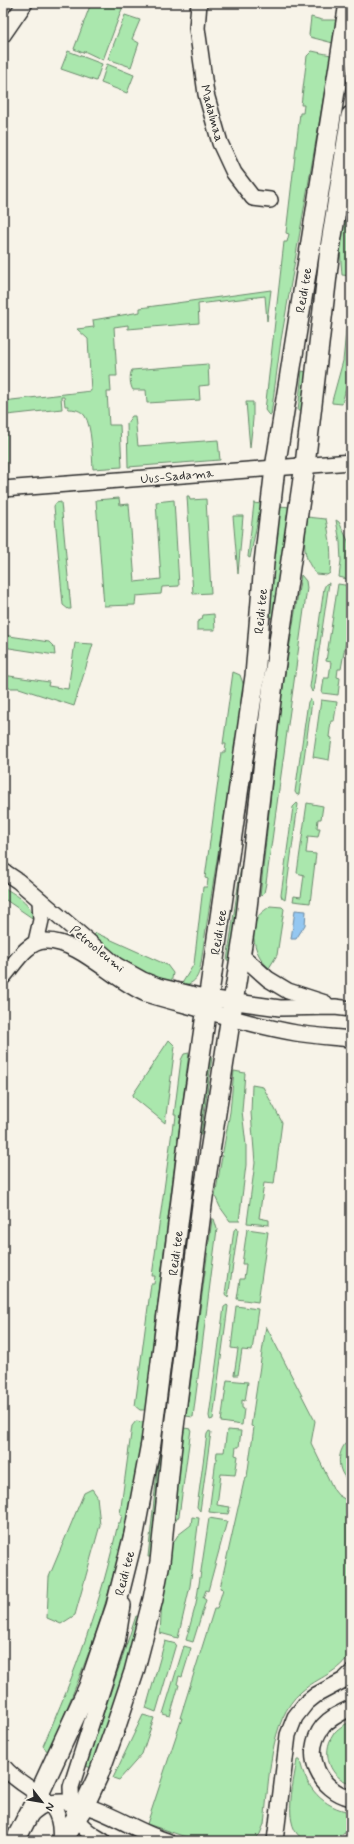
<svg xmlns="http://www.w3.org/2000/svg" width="354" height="1844" font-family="Mynerve,sans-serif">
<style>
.green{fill:#aae7ad;stroke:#6a896c}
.water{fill:#94c7f1;stroke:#6a89a2}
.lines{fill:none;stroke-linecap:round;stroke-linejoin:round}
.minor-casing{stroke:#2b2b2b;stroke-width:18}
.major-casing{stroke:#2b2b2b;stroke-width:22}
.minor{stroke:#f7f3e8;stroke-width:15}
.major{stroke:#f7f3e8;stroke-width:19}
.labels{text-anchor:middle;stroke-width:3.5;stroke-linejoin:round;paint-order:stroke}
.street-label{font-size:13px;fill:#2b2b2b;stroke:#f7f3e8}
</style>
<rect width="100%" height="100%" fill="#f7f3e8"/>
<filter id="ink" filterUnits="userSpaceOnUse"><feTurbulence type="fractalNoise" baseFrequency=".025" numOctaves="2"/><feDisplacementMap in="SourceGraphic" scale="8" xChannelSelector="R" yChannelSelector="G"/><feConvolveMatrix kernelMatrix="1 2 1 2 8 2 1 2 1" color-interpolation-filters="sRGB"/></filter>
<g filter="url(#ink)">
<!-- green -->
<g class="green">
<polygon points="91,3 116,3 123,6 103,60 84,51 83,53 74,49"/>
<polygon points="125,15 140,20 132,39 139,43 131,67 108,59"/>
<polygon points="311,17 322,20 337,20 333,43 310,37 309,35"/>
<polygon points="68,51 102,64 96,81 61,69"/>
<polygon points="312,51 331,55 281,340 271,415 268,414 265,410 284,242 287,242 289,234 286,233 300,113 303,113 304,105 301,105 307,56"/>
<polygon points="107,64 134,75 127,93 101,83"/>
<polygon points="351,172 351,276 342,275 340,249"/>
<path d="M271,290l-4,31 -2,-25 -67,8 1,19 -71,6v-4l-14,2 3,49h-7l1,16h-4l2,33h11l2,42 -29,2c-1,-13 -1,-43 -8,-53 -4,-6 -11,-7 -17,-7v-3h-3l-1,-9h-3l1,12 -55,6v58l-4,1v-73l88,-10 -3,-52 -11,-10 17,-2 -1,-7 47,-8v-4z"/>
<polygon points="347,322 351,323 351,368 342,404 332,403 332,401 343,361"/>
<path d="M208,364l1,21 -10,1 1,14 -53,3 -1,-13h-13c-3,-4 -4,-15 -1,-20z"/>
<polygon points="302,371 307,372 302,411 298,411"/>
<polygon points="246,402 253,402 253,419 250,448"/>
<polygon points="132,416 135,416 138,446 218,440 220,460 128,467 127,423"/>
<polygon points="187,496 189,496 190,500 206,499 211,593 193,594"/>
<polygon points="119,498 120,505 129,504 135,582 161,579 156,502 174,500 179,586 162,587 161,594 136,596 135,605 104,606 96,500"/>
<polygon points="61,502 71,609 68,609 63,605 54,506 56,503"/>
<polygon points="254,503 261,504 250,558 248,557"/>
<polygon points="279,506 291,507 273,618 269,618"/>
<polygon points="233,516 243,516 238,574"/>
<path d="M307,517l19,2c4,19 6,35 4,54l-3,2 -11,-1c-16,-20 -11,-34 -9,-57z"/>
<polygon points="336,520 339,522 351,547 351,580 339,577 341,561 340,542"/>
<polygon points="301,575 306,581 307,588 266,883 264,893 260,897 281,699"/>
<polygon points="329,583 313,691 312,692 310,687 324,588 326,584"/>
<path d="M338,584l13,2c0,28 -5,56 -10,83h-3l-1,8 3,1 -2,17 -16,-2 2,-15h5l2,-16 -5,-1z"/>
<polygon points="214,614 215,630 197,630 197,622 202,619 203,615"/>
<polygon points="3,635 49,642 54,647 55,655 3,647"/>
<polygon points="75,643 93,644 74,706 19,688 3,688 3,675 49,682 48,686 68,689"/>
<path d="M233,672l7,3 4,11c-12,93 -30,184 -43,277 -2,12 -5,22 -20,22l13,-21 9,-77h4l1,-8 -3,-1 17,-126h3l1,-8h-3z"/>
<polygon points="310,699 312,701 299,794 297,795 295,792 308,702"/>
<polygon points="321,700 337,702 334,721 331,721 329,737 332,738 329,760 313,757"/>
<polygon points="297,803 298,804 285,900 282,898 281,895 293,807"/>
<polygon points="307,803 323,806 321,819 318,819 317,828 320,828 318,837 308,836 306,853 316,854 310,903 293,901 294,896 301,897 304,875 297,873"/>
<polygon points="241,866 245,866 232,961 227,960"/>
<path d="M3,887c16,10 26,14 32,33l-32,-22z"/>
<path d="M270,906l12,1 2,2 -7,46 -8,13c-13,-11 -20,-33 -12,-49 2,-6 9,-9 13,-13z"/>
<polygon points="96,933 167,965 173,973 171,984 164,982 116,958 94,935"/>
<polygon points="169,1040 175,1046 165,1123 132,1096"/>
<polygon points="189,1053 171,1193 145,1410 140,1410 135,1406 151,1284 154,1284 155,1276 152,1276 173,1124 175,1124 176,1115 174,1115 181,1060 184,1054"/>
<polygon points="207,1056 212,1057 201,1135 197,1135"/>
<polygon points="234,1071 245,1073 242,1111 246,1145 246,1165 239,1221 230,1221 220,1207 215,1196 230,1112"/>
<polygon points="252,1085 263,1087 282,1122 274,1184 264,1183 259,1218 269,1220 269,1225 247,1223 255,1163 251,1113"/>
<polygon points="212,1219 214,1219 217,1229 193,1417 186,1416"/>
<polygon points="237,1228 238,1230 228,1298 225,1294 234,1230"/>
<polygon points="247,1229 268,1232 258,1302 237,1299 240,1279 244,1279 246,1264 242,1264"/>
<polygon points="184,1244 188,1244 168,1413 163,1412"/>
<polygon points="227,1305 228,1306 213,1419 210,1420 209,1416 224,1307"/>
<polygon points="236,1306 258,1309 252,1351 242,1350 238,1375 234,1375 238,1349 231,1348"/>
<path d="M266,1326l49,95 -4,22 23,47 4,5 13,8v149c-13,22 -32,24 -50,40 -32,27 -32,92 -37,132l-4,10 -7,7 -50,-1 -20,-4 -36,-12 35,-106h-2l34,-109h3l6,-20 -3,-1 25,-111h2l7,-50 -3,-1z"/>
<polygon points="227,1380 248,1382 245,1401 242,1400 242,1408 244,1409 242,1425 221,1422"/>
<path d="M136,1421l8,1c-10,65 -22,129 -42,192 -15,47 -34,93 -54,138l-5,-6c32,-72 59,-146 75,-223h2l2,-8 -2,-1 12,-88z"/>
<polygon points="162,1425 166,1425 152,1557 148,1557"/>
<polygon points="184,1428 191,1429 179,1516 175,1522 174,1521"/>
<polygon points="227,1430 241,1431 239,1447 236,1447 235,1455 238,1456 235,1475 221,1474 217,1505 230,1507 228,1514 209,1512 217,1452 224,1452"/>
<polygon points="209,1431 211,1432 200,1511 197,1507 207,1434"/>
<path d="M351,1438v45c-16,-11 -15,-34 0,-45z"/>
<polygon points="92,1489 97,1496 100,1525 75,1615 61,1624 47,1618 49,1577 84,1493"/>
<polygon points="192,1517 199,1518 190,1586 178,1638 160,1633 162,1600 171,1546 178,1535 191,1525"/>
<polygon points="209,1518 227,1521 208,1591 206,1590 203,1598 206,1600 193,1642 186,1640 196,1604"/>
<polygon points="136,1616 140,1617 115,1702 91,1768 86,1766"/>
<polygon points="165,1641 176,1644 156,1712 146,1708"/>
<polygon points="184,1646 191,1648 182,1677 179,1676 177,1684 179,1685 170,1716 163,1714"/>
<polygon points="143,1715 154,1718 142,1754 119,1780 113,1778"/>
<path d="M351,1722v61c-21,-4 -30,-30 -18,-48 3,-6 12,-11 18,-13z"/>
<path d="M297,1760h3c5,27 23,48 51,52v19c-12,4 -26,11 -39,10 -34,-2 -18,-60 -15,-81z"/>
</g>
<!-- water -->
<polygon class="water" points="295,910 306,911 305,925 296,939 291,939"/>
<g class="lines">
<!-- minor casing -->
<g class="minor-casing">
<g id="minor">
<polyline points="199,3 197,28 206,94 220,143 234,173 253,198 270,200"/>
<polyline points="3,35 25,3"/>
<polyline points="3,489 351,462"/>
<polyline points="3,871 18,881 116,965 143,980 158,986 208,998 258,1005 280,1008 335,1007 351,1009"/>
<polyline points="36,942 41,920 40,900"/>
<polyline points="241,955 268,979 288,991 325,1003"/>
<path d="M3,977c11,-12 24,-36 42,-36 34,-1 69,40 101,53 16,5 32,9 47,13 34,10 68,20 103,26 18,3 37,4 55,6"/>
<path d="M351,1708c-10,5 -20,9 -28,18 -22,28 -3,65 28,72"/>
<path d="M3,1766c23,29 62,28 57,75"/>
<path d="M28,1817c7,-7 14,-13 23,-14 38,-7 81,28 116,38"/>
<path d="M103,1841c-26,-14 -32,-25 -32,-54l46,-144 6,-38"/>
<polyline points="275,1841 288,1735 295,1717 306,1703 316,1695 344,1680 351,1673"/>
</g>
</g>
<!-- major casing -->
<g class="major-casing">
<g id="major">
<polyline points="15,1841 39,1794 89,1686 116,1606 134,1534 151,1443 192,1111 255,676 264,563 275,468 349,3"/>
<polyline points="61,1841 84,1806 98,1776 115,1729 134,1672 153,1599 160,1562 173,1435 203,1197 245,925 273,683 305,465 330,249 351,116"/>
</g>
</g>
<!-- minor -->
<use href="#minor" class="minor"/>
<!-- major -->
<use href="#major" class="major"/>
</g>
</g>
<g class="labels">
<!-- street labels -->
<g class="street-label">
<text transform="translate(213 113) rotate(75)" y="5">Madalmaa</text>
<text transform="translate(303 290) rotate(-81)" y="5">Reidi tee</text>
<text transform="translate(177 475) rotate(-5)" y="5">Uus-Sadama</text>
<text transform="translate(260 611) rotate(-85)" y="5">Reidi tee</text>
<text transform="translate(218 932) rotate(-81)" y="5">Reidi tee</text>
<text transform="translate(98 948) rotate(39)" y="5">Petrooleumi</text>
<text transform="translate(175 1253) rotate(-83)" y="5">Reidi tee</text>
<text transform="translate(124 1573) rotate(-76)" y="5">Reidi tee</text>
</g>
</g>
<!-- margin -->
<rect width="354" height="1844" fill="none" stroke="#f7f3e8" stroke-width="16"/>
<rect x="8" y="8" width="338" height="1828" fill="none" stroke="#2b2b2b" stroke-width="1.5" filter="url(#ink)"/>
<!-- north arrow -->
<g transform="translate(42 1802) rotate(121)" stroke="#f7f3e8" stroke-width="3" paint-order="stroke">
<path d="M0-3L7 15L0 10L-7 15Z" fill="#2b2b2b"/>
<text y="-6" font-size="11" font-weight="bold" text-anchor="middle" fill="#2b2b2b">N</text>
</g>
</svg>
